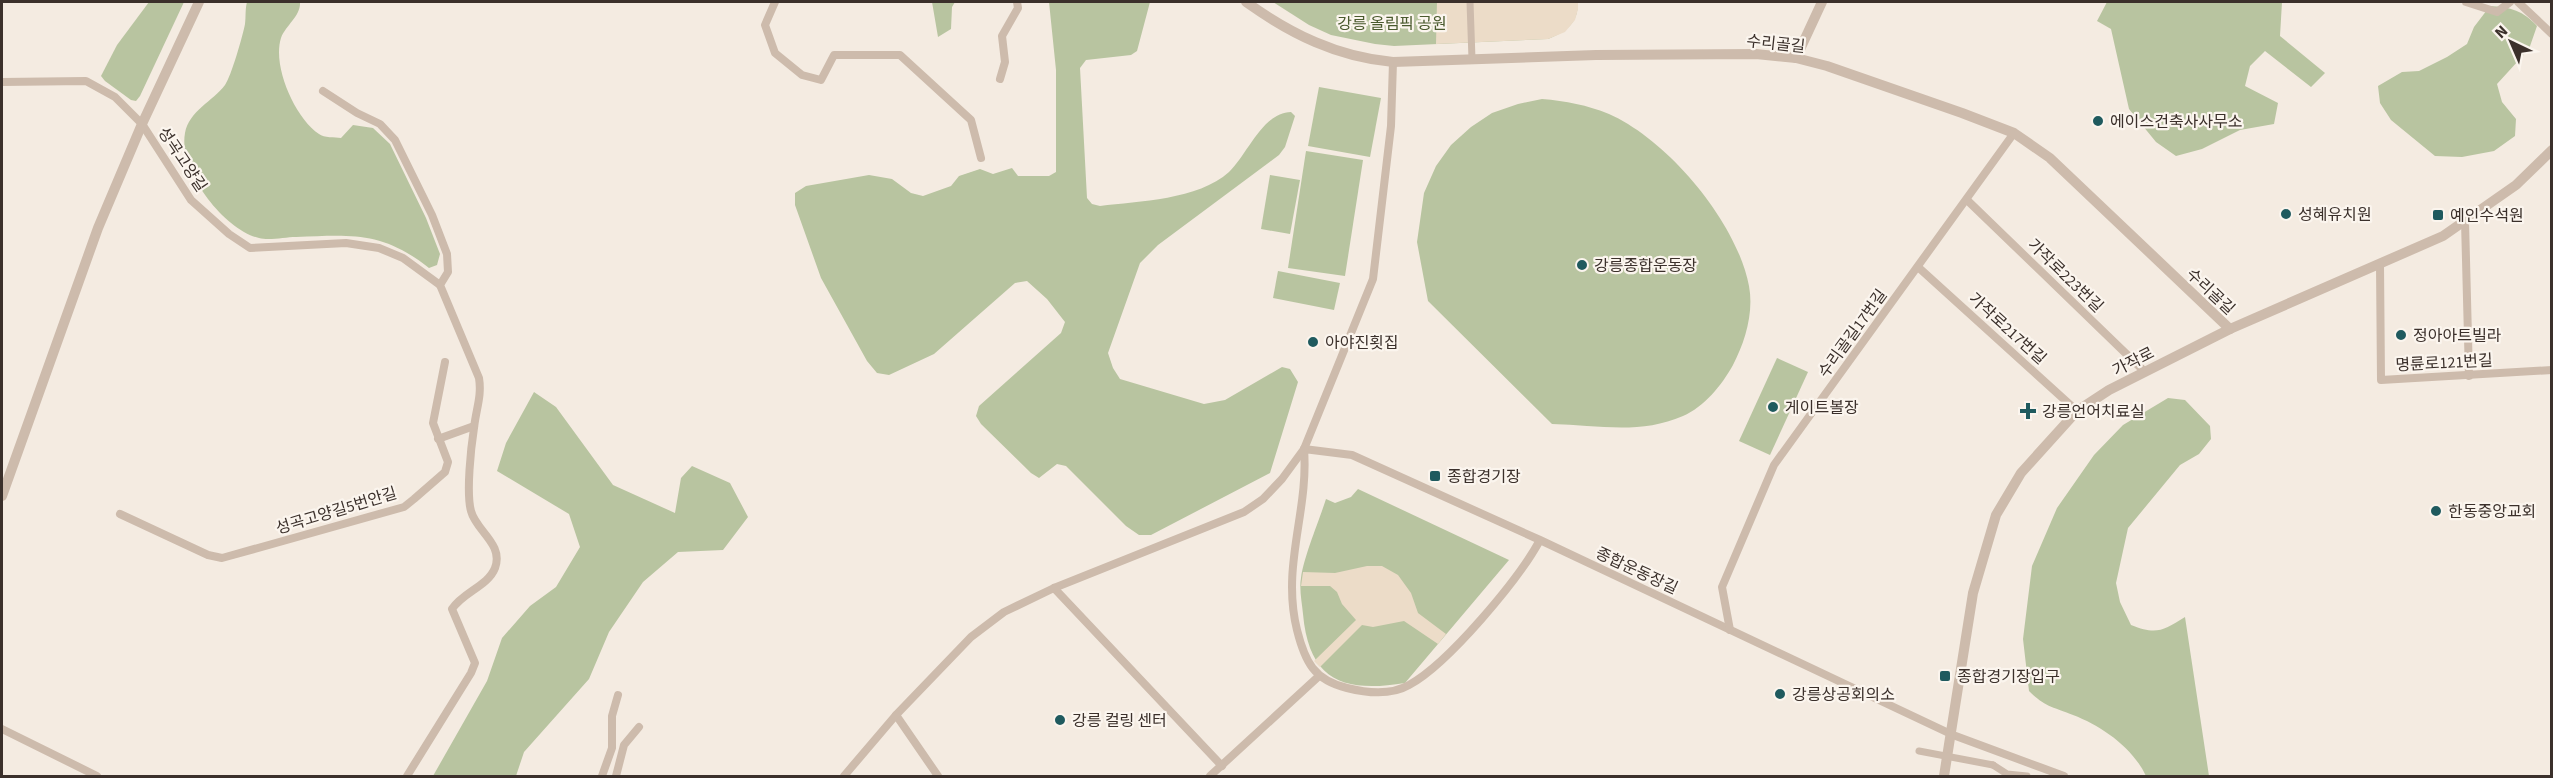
<svg xmlns="http://www.w3.org/2000/svg" width="2553" height="778" font-family="'Source Sans 3','Noto Sans KR',sans-serif">
<style>
.green{fill:#b8c4a0}
.plaza{fill:#ecdcc8}
.lines{fill:none;stroke-linecap:round;stroke-linejoin:round}
.pedestrian{stroke:#cdbbac;stroke-width:7}
.minor{stroke:#cdbbac;stroke-width:8}
.tertiary{stroke:#cdbbac;stroke-width:10}
.pedestrian-bridge{stroke:#cdbbac;stroke-width:7}
.poi-dot{fill:#1f5a5e;stroke:#fbf5ee;stroke-width:2}
.labels{text-anchor:middle;stroke-width:4.5;stroke-linejoin:round;paint-order:stroke}
.park-label{font-size:16px;fill:#4a5a2e;stroke:#fbf5ee}
.street-label{font-size:16px;fill:#3b302b;stroke:#fbf5ee}
.poi-label{font-size:16px;fill:#3b302b;stroke:#fbf5ee;text-anchor:start}
</style>
<rect width="100%" height="100%" fill="#f4ebe1"/>
<!-- green -->
<g class="green">
<polygon points="149,2 184,2 140,96 136,101 131,100 105,81 101,76 117,45"/>
<path d="M247,2h53c1,14 -14,23 -19,36 -9,28 14,80 38,96 5,4 16,3 22,4l12,-13 20,3 17,16 36,74 14,36 -3,11 -8,3c-47,-37 -77,-33 -133,-31 -11,0 -27,4 -37,1 -35,-8 -81,-68 -74,-105 4,-22 28,-32 40,-48 6,-8 18,-50 20,-61 1,-7 0,-15 2,-22z"/>
<polygon points="932,2 955,2 952,7 951,29 938,37"/>
<path d="M1049,2h101l-13,49 -6,4 -45,5 -6,8 7,130 5,6 8,2c39,-5 98,-6 129,-34 19,-18 33,-59 62,-60l4,4 -10,31 -6,8 -121,90 -18,18 -32,90 5,15 7,11 84,25 21,-4 57,-33 8,2 8,13 -28,91 -119,62h-12l-13,-9 -60,-60 -9,-2 -18,14 -8,-5 -50,-49 -5,-8 3,-10 82,-73 4,-11 -18,-23 -20,-18 -12,2 -81,71 -45,21 -12,-2 -10,-12 -46,-83 -26,-73v-12l11,-7 63,-11 23,4 19,14 12,3 28,-10 8,-10 21,-7 13,5 19,-6 6,8h31l7,-4v-102z"/>
<path d="M1273,2h305c0,21 -11,29 -30,37l-154,7 -19,-2 -44,-9 -22,-10z"/>
<polygon points="2107,2 2282,2 2280,36 2325,73 2311,87 2265,51 2250,66 2245,86 2278,103 2274,124 2240,130 2202,149 2176,156 2156,142 2129,109 2111,29 2097,21"/>
<path d="M2490,6c20,1 34,5 47,20l-8,23 -32,35 5,18 14,17 -1,17 -21,15 -32,6 -27,-1 -44,-36 -11,-17 -2,-17 24,-14 17,-1 28,-14 20,-13 7,-17z"/>
<polygon points="1319,87 1381,98 1370,157 1308,146"/>
<path d="M1542,99c24,2 45,6 67,15 59,26 128,108 140,172 5,27 -4,56 -16,79 -11,20 -29,42 -50,51 -43,19 -86,9 -131,8l-124,-123 -11,-59 7,-49 12,-27 15,-21 20,-18 21,-14 26,-9z"/>
<polygon points="1306,151 1363,160 1345,276 1288,268"/>
<polygon points="1270,175 1300,180 1290,234 1261,229"/>
<polygon points="1278,271 1340,283 1334,310 1273,298"/>
<polygon points="1777,358 1808,372 1770,455 1739,441"/>
<polygon points="534,392 556,407 613,485 675,513 681,478 692,466 730,483 748,517 723,550 678,552 643,582 609,632 589,679 524,752 516,776 433,776 487,681 502,638 530,606 556,587 580,547 569,514 497,471 506,443"/>
<path d="M2168,398l17,2 25,26 1,13 -12,15 -19,11 -52,63 -12,55 4,19 11,23c25,10 32,6 54,-8l24,159h-63c-13,-28 -44,-50 -73,-61 -19,-8 -28,-8 -44,-24l-6,-52 9,-73 25,-58 37,-53 29,-30z"/>
<path d="M1358,489l151,71 -104,123c-61,10 -96,-2 -102,-69 -1,-11 -4,-25 -2,-36 3,-22 18,-57 25,-79l9,4 16,-6z"/>
</g>
<!-- plaza -->
<g class="plaza">
<polygon points="1437,2 1578,2 1578,9 1575,20 1565,32 1548,39 1436,44"/>
<polygon points="1367,566 1382,566 1398,575 1411,593 1418,613 1446,634 1438,644 1404,621 1373,627 1362,625 1320,667 1314,661 1356,620 1342,604 1337,592 1330,586 1301,586 1303,572 1335,573"/>
</g>
<g class="lines">
<!-- pedestrian -->
<g class="pedestrian">
<polyline points="1470,2 1472,59"/>
<polyline points="1993,765 2007,774 2027,776"/>
</g>
<!-- minor -->
<g class="minor">
<polyline points="775,2 765,25 775,53 802,75 821,80 834,55 900,55 971,120 981,158"/>
<polyline points="2466,2 2497,12 2510,2"/>
<polyline points="2518,2 2552,34"/>
<polyline points="1000,79 1005,62 1002,36 1018,8 1017,2"/>
<polyline points="2,82 86,81 115,97 142,124 191,200 229,234 250,248 346,243 379,248 403,258 440,285"/>
<path d="M323,91l34,22 23,11 15,16 37,75 15,39 1,18 -8,13 39,93c3,18 -3,31 -5,50 -3,19 -8,65 -3,83 5,20 33,33 24,57 -7,18 -32,24 -43,41l23,54 -4,10 -64,103"/>
<polyline points="1967,200 2144,371"/>
<polyline points="2465,221 2469,376"/>
<polyline points="2380,265 2381,380 2552,370"/>
<polyline points="1918,267 2077,411"/>
<polyline points="438,439 474,426"/>
<polyline points="120,514 208,555 222,558 404,507 414,499 445,472 448,462 433,423 445,362"/>
<path d="M1540,540c-21,39 -92,124 -131,145 -19,11 -42,8 -62,3 -33,-8 -42,-26 -50,-58 -16,-64 12,-119 7,-181l48,6 188,85 413,195 111,41"/>
<polyline points="1054,588 1222,766"/>
<polyline points="1730,630 1722,587 1774,465 2014,133"/>
<polyline points="896,715 938,776"/>
<polyline points="2,729 97,776"/>
<polyline points="602,776 612,748 612,716 618,695"/>
<polyline points="616,776 624,745 639,727"/>
<polyline points="844,776 896,715 971,637 1004,612 1054,588 1244,512 1263,499 1282,479 1304,449 1373,279 1391,126 1393,62"/>
<polyline points="1210,776 1319,676"/>
</g>
<!-- tertiary -->
<g class="tertiary">
<path d="M1246,2c45,32 91,55 147,60l203,-7 160,-1 40,4 31,8 135,47 52,20 36,25 180,171"/>
<polyline points="1796,58 1822,2"/>
<polyline points="2,496 98,228 142,124 199,2"/>
<polyline points="1944,776 1973,593 1996,515 2021,473 2077,411 2109,390 2230,329 2443,236 2516,185 2552,150"/>
</g>
<!-- pedestrian-bridge -->
<polyline class="pedestrian-bridge" points="1919,751 1993,765"/>
</g>
<!-- markers -->
<g class="poi-dot">
<circle cx="2098" cy="121" r="6"/>
<circle cx="2286" cy="214" r="6"/>
<rect x="2432" y="209" width="12" height="12" rx="3"/>
<circle cx="1582" cy="265" r="6"/>
<circle cx="2401" cy="335" r="6"/>
<circle cx="1313" cy="342" r="6"/>
<circle cx="1773" cy="407" r="6"/>
<path d="M2025 402h6v6h6v6h-6v6h-6v-6h-6v-6h6z"/>
<rect x="1429" y="470" width="12" height="12" rx="3"/>
<circle cx="2436" cy="511" r="6"/>
<rect x="1939" y="670" width="12" height="12" rx="3"/>
<circle cx="1780" cy="694" r="6"/>
<circle cx="1060" cy="720" r="6"/>
</g>
<g class="labels">
<!-- park labels -->
<g class="park-label">
<text x="1392" y="29">강릉 올림픽 공원</text>
</g>
<!-- street labels -->
<g class="street-label">
<text transform="translate(1776 43) rotate(6)" y="6">수리골길</text>
<text transform="translate(183 159) rotate(56)" y="6">성곡고양길</text>
<text transform="translate(2066 275) rotate(44)" y="6">가작로223번길</text>
<text transform="translate(2211 291) rotate(43)" y="6">수리골길</text>
<text transform="translate(2008 328) rotate(42)" y="6">가작로217번길</text>
<text transform="translate(1852 333) rotate(-54)" y="6">수리골길17번길</text>
<text transform="translate(2133 361) rotate(-27)" y="6">가작로</text>
<text transform="translate(2444 362) rotate(-3)" y="6">명륜로121번길</text>
<text transform="translate(336 510) rotate(-17)" y="6">성곡고양길5번안길</text>
<text transform="translate(1637 570) rotate(25)" y="6">종합운동장길</text>
</g>
<!-- poi labels -->
<g class="poi-label">
<text x="2110" y="127">에이스건축사사무소</text>
<text x="2298" y="220">성혜유치원</text>
<text x="2450" y="221">예인수석원</text>
<text x="1594" y="271">강릉종합운동장</text>
<text x="2413" y="341">정아아트빌라</text>
<text x="1325" y="348">아야진횟집</text>
<text x="1785" y="413">게이트볼장</text>
<text x="2042" y="417">강릉언어치료실</text>
<text x="1447" y="482">종합경기장</text>
<text x="2448" y="517">한동중앙교회</text>
<text x="1957" y="682">종합경기장입구</text>
<text x="1792" y="700">강릉상공회의소</text>
<text x="1072" y="726">강릉 컬링 센터</text>
</g>
</g>
<!-- border -->
<rect width="2553" height="778" fill="none" stroke="#3b302b" stroke-width="6"/>
<!-- north arrow -->
<g transform="translate(2511 42) rotate(316)" stroke="#fbf5ee" stroke-width="4.5" paint-order="stroke">
<path d="M0-4.5L10 22L0 15L-10 22Z" fill="#3b302b"/>
<text y="-9" font-size="16" font-weight="bold" text-anchor="middle" fill="#3b302b">N</text>
</g>
</svg>
